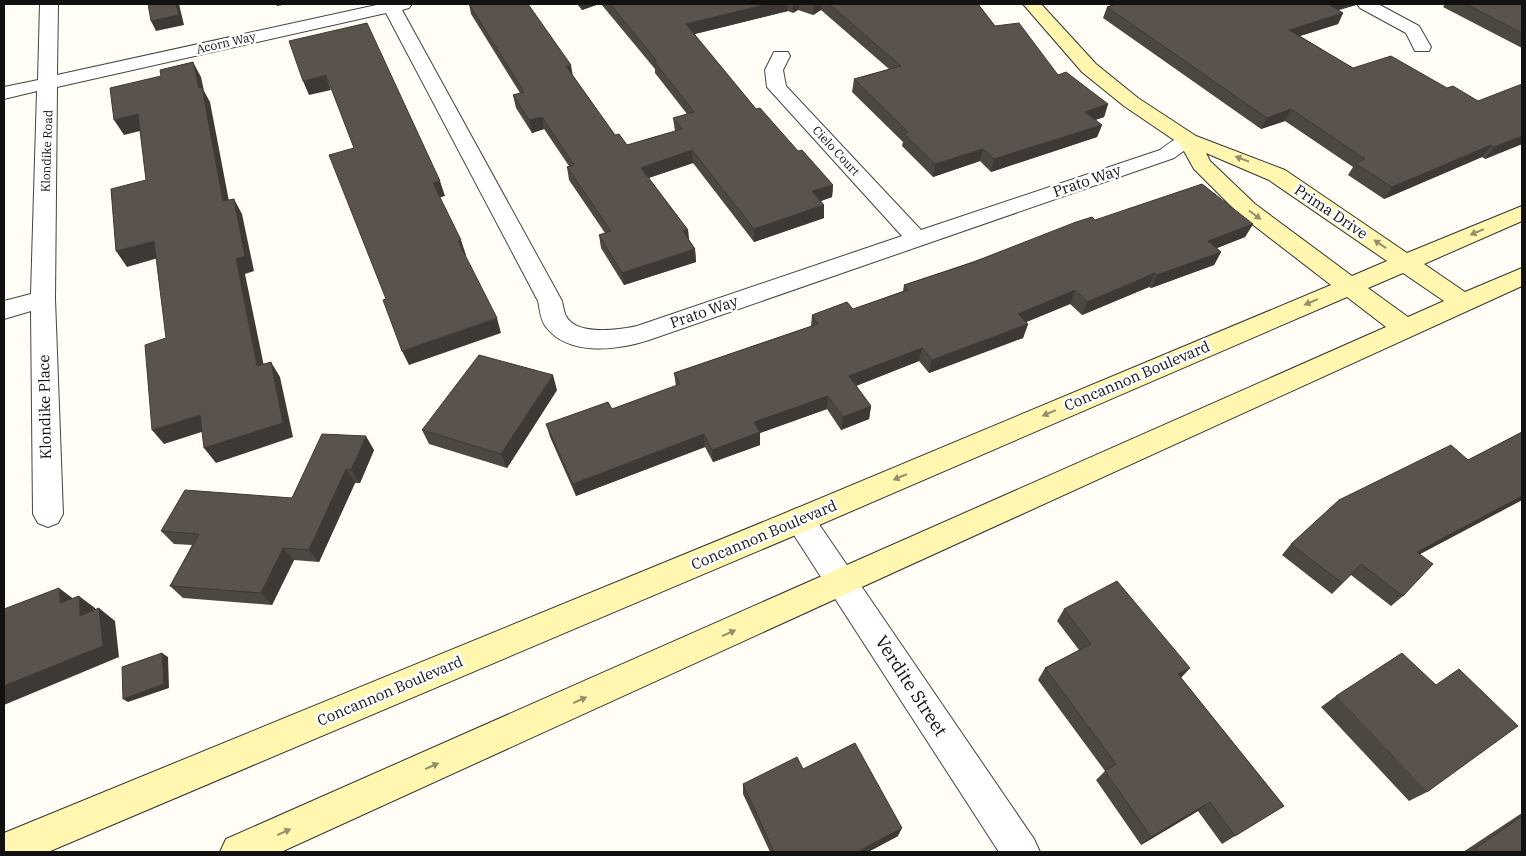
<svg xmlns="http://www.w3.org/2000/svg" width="1526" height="856" font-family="'IBM Plex Serif',serif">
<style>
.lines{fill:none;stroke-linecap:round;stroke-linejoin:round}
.street-casing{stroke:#444;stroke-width:2}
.secondary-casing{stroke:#333;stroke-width:2}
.street{fill:#fff;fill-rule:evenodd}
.secondary{fill:#fff6b0;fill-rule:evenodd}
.wall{fill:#4d4742}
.shaded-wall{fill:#3f3936}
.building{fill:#5a524d;stroke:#3f3936}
.oneway{fill:#948f68}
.labels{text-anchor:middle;stroke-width:5;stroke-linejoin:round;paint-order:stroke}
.far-street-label{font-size:12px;fill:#111;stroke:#fff}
.street-label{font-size:15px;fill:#111;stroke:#fff}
.near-street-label{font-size:18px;fill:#111;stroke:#fff}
</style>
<rect width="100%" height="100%" fill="#fffdf5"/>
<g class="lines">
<!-- street casing -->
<g class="street-casing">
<g id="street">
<path d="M40,4h18l-1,71 324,-71h31l-3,4 -7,2 160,291c1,5 2,11 4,15 10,20 53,14 71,10l265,-90 -135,-149 -2,-17 9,-18h14l2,4 -7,14 3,16 135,144 239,-80c11,-8 22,-18 36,-14l3,4 -25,18 -525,182c-31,10 -80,17 -103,-13 -6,-7 -6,-18 -8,-26l-152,-288 -329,74 -2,212 8,215 -5,9 -10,4 -10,-4 -5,-9 -2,-203 -27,8v-18l27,-7 6,-203 -33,8v-12l34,-7z"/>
<polygon points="1357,4 1378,4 1419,26 1431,47 1429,51 1415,51 1406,33 1360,8"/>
<polygon points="800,507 810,511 1034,839 1040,852 999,852 790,529 785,520 790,511"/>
</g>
</g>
<!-- secondary casing -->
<g class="secondary-casing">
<path id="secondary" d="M1023,4h18l55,60 42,34 58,38 89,34 122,83 115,-47v15l-98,43 41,28 57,-24v18l-1241,566h-61l6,-13 1160,-512 -39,-30 -537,232 -762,323h-44v-19l786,-322 541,-226 -92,-71 -45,-45 -14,-25 -56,-38 -42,-34zM1206,153l63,27 118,81 -35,15 -97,-72 -45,-43zM1403,273l41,28 -36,16 -40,-29z"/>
</g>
<!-- street -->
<use href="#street" class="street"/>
<!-- secondary -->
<use href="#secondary" class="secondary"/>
</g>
<!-- wall -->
<g class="wall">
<polygon points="469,4 528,4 573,76 615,135 627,145 675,131 673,118 687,114 655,73 655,69 601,4 978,4 995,26 1058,75 1108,104 1104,117 1095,120 1102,125 1097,137 991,172 980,161 933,177 902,146 903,142 852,92 854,79 889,69 821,10 813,15 798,10 793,13 788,11 694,34 756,109 798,151 833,185 832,197 821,201 824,218 754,242 693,163 649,178 688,230 689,240 695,249 696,262 624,285 601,248 599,235 605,233 569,180 567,167 569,166 544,129 532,133 516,108 513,95 520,93 471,14"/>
<polygon points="577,4 599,4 582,10"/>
<polygon points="1109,4 1356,4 1356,5 1338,10 1343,13 1338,24 1300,36 1353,68 1522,144 1485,159 1482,157 1384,199 1348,175 1353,167 1285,121 1261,129 1103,18 1107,7 1111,5"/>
<polygon points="1445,4 1522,4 1522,48 1443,7"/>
<polygon points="1095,220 1253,224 1245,237 1217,248 1221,252 1214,265 1151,288 1149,287 1082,315 1070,304 1026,322 1028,324 1023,338 929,373 919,361 856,386 871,406 869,419 841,430 827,409 760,433 760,445 713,462 705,447 576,496 550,437 546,424 612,409 676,386 674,373 811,326 812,315 853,309 903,291 904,285"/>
<polygon points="557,390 507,468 429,444 422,430"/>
<polygon points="1522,432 1522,500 1420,554 1403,596 1391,606 1351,575 1332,594 1282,555 1291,544 1468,460"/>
<polygon points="374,450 360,483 355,483 319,562 294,560 272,605 183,598 170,586 192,545 174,544 161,531 292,498"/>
<polygon points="1064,609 1190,668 1181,678 1284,806 1222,844 1198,811 1141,845 1096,780 1105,771 1038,680 1045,668 1079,650 1057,621"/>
<polygon points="1336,696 1427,792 1409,801 1321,707"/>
<polygon points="743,784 898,836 868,852 770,852 743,794"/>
<polygon points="1522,813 1522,852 1463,852"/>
</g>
<!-- shaded-wall -->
<g class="shaded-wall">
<polygon points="176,4 179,4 184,25 156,31 151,21"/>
<polygon points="276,4 288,4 277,6"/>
<polygon points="581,4 599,4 582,10"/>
<polygon points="768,4 788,4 788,11 687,36 686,24"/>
<polygon points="793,4 799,4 798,10 793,13"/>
<polygon points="814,4 822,4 821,10 813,15"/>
<polygon points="1328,4 1356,4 1356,5 1322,15"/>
<polygon points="1343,13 1338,24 1284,41 1289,30"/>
<polygon points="193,62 201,77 204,91 210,102 232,217 223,201"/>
<polygon points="571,65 573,77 566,66"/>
<polygon points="326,75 331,90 309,95 303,81"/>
<polygon points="1108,104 1104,117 1081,125 1085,112"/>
<polygon points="1291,109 1285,121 1261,129 1267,118"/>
<polygon points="138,114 148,129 124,135 114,120"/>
<polygon points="542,117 544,129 532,133 529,120"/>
<polygon points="1102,125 1097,137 991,172 994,159"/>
<polygon points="1522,136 1522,144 1485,159 1494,147"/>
<polygon points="1491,145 1482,157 1384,199 1392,187"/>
<polygon points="983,149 980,161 933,177 935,164"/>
<polygon points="692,150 693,163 642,180 641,168"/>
<polygon points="440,181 445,196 438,198 433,183"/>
<polygon points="833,185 832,197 812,204 812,191"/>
<polygon points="234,199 242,214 254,271 245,274 267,381 257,366 236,259"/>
<polygon points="824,205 824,218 754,242 754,229"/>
<polygon points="1253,224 1245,237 1202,254 1208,241"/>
<polygon points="688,230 689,242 683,231"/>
<polygon points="461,240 466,255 463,255 458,241"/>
<polygon points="154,241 165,256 127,267 116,251"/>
<polygon points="695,249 696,262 624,285 622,273"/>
<polygon points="1221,252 1214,265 1151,288 1157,275"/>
<polygon points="1155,273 1149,287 1082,315 1087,302"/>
<polygon points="1075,290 1070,304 1014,327 1018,314"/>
<polygon points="497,318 501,333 409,365 402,351"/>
<polygon points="1028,324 1023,338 929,373 932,360"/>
<polygon points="922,348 919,361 848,389 849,376"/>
<polygon points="271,362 280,377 293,437 216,463 204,448"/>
<polygon points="553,375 557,390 507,468 501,454"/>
<polygon points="828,396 827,409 760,433 760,445 713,462 712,450 754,422"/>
<polygon points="871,406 869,419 841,430 843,417"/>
<polygon points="200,415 211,429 164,444 152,430"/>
<polygon points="704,434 705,447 576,496 573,484"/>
<polygon points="366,436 374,450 360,483 351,470"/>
<polygon points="346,469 355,483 319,562 309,550"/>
<polygon points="1522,496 1522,500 1405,562 1417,552"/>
<polygon points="283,548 294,560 272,605 261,593"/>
<polygon points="59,588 75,600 60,603"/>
<polygon points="79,596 95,608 96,628 80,616"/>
<polygon points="99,608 115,621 119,657 4,705 4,686"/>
<polygon points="162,653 168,657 169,688 128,702 123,699"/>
<polygon points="1190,668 1179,679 1178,674"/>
<polygon points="1210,802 1198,811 1141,845 1151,837"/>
<polygon points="902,828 898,836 868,852 857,852"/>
</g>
<!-- building -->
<g class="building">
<polygon points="148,4 176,4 179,15 151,21"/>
<polygon points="469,4 528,4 571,65 566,66 615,135 619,134 627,145 682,129 673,118 694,112 654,61 656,60 610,4 768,4 686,24 756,109 760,108 798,151 802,150 833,185 812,191 824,205 754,229 692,150 641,168 688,230 683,231 695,249 622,273 599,235 611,231 567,167 574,165 542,117 529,120 513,95 524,92"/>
<polygon points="829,4 978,4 995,26 1019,23 1058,75 1066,72 1108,104 1085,112 1102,125 994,159 983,149 935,164 904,134 908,132 854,79 901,66"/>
<polygon points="1118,4 1329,4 1328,4 1343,13 1289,30 1353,68 1391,56 1447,88 1453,86 1478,101 1522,84 1522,136 1494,147 1491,145 1392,187 1355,163 1365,159 1291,109 1267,118 1107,7"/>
<polygon points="1466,4 1522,4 1522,33"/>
<polygon points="367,23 440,181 433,183 461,240 458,241 497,318 402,351 383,300 386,299 329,155 354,148 326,75 303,81 289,41"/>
<polygon points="193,62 199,88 202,87 223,201 234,199 245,256 236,259 257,366 271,362 283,423 204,448 200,415 152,430 145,345 166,338 154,241 116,251 111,189 146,180 138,114 114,120 110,88 161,76 160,70"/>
<polygon points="1202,184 1253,224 1208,241 1221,252 1157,275 1155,273 1087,302 1075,290 1018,314 1028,324 932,360 922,348 849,376 871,406 843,417 828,396 754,422 760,432 712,450 704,434 573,484 546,424 608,402 612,409 680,384 674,373 818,324 812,315 847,302 853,309 908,290 904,285 971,263 1076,222 1092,217 1095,220"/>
<polygon points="479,355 553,375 501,454 422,430"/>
<polygon points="1522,432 1522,496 1417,552 1433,564 1403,596 1361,564 1342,583 1291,544 1339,500 1451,445 1468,460"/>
<polygon points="322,434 366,436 351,470 346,469 309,550 283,548 261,593 170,586 199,534 161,531 185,490 292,498"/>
<polygon points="1117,581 1190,668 1178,674 1284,806 1235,836 1210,802 1151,837 1105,771 1116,764 1045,668 1091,644 1064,609"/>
<polygon points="59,588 60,603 79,596 80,616 99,608 103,646 4,686 4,609"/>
<polygon points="162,653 164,684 123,699 122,667"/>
<polygon points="1402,653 1436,685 1459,669 1518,726 1427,792 1336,696"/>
<polygon points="855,743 902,828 857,852 774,852 743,784 797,757 803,769"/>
<polygon points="1522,816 1522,852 1480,852 1476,848"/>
</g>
<!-- one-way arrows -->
<defs><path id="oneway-solid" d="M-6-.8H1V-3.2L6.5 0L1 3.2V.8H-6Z" transform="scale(1.25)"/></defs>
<g class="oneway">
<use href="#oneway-solid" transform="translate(1242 159) rotate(-159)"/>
<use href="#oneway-solid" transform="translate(1255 215) rotate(36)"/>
<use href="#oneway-solid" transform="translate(1477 232) rotate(157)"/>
<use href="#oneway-solid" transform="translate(1380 244) rotate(-146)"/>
<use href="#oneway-solid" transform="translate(1311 302) rotate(157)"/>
<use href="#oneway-solid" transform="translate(1049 413) rotate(157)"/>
<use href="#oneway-solid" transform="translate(900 477) rotate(157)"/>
<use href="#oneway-solid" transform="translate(729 633) rotate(-24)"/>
<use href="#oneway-solid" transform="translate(580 700) rotate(-24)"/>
<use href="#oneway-solid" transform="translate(432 766) rotate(-24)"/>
<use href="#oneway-solid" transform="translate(284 832) rotate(-24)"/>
</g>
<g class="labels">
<!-- far-street labels -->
<g class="far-street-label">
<text transform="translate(226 43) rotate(-13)" y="4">Acorn Way</text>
<text transform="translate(47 151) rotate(-88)" y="4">Klondike Road</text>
<text transform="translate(836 151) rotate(47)" y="4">Cielo Court</text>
</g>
<!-- street labels -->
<g class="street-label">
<text transform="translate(1087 181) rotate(-19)" y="5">Prato Way</text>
<text transform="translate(1331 212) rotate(34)" y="5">Prima Drive</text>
<text transform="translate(704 312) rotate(-19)" y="5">Prato Way</text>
<text transform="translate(1137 376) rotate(-23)" y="5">Concannon Boulevard</text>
<text transform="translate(45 407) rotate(-91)" y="5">Klondike Place</text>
<text transform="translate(764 535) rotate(-23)" y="5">Concannon Boulevard</text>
<text transform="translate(390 691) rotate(-23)" y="5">Concannon Boulevard</text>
</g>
<!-- near-street labels -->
<g class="near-street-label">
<text transform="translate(911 686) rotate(57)" y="6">Verdite Street</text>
</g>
</g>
<!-- border -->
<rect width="1526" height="856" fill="none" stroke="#111111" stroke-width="10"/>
</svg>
